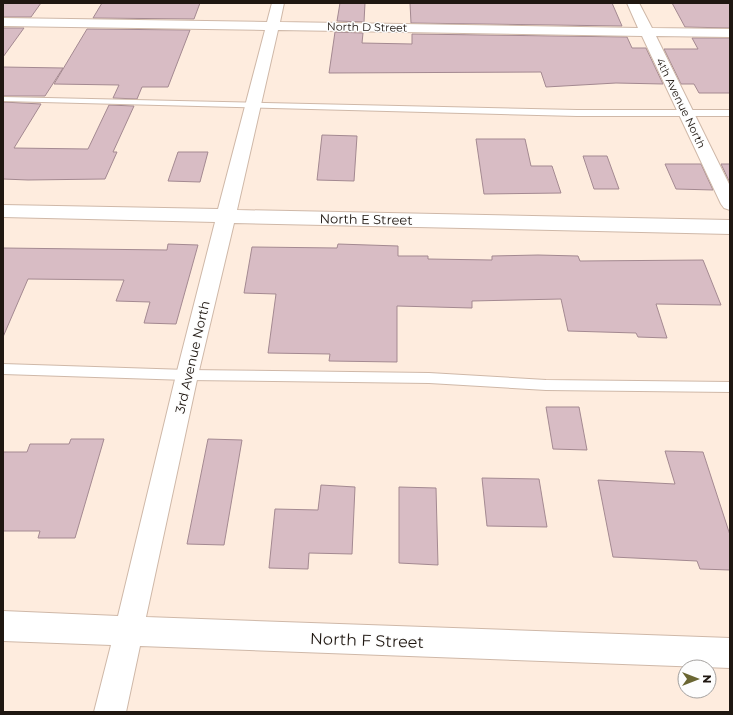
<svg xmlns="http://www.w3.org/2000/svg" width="733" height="715" font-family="Montserrat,sans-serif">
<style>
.building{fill:#d8bcc4;stroke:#a48991}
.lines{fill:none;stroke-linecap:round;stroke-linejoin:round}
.service-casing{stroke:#cfb8a8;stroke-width:2}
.minor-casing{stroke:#cfb8a8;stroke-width:2}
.service{fill:#fff;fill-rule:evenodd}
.minor{fill:#fff;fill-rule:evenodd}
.labels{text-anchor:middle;stroke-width:3;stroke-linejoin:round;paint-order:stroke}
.far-street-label{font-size:11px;fill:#1f1711;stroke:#fdfdfd}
.street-label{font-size:13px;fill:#1f1711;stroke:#fdfdfd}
.near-street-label{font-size:16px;fill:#1f1711;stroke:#fdfdfd}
</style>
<rect width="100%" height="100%" fill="#feecde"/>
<!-- building -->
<g class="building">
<polygon points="3,3 41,3 31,17 3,17"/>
<polygon points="102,3 200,3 194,19 93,18"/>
<polygon points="340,3 365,3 364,22 337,21"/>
<polygon points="410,3 612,3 622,26 411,23"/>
<polygon points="672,3 730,3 730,28 685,27"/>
<polygon points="3,28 24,28 3,57"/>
<polygon points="87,29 190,30 168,87 142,87 137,99 113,98 119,85 54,84"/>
<polygon points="335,32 363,33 362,43 412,44 412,34 627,37 632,48 646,48 663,84 616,83 546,87 541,72 329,73"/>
<polygon points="692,38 730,38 730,93 699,93 694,84 681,84 664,49 698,49"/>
<polygon points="3,67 63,68 45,96 3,96"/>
<polygon points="3,102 41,104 14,148 88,149 109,105 134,106 113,152 117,152 105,179 28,180 3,179"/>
<polygon points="322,135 357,136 354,181 317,180"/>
<polygon points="476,139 525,139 531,166 552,166 561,193 484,194"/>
<polygon points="178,152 208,152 200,182 168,181"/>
<polygon points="583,156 607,156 619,189 594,189"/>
<polygon points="665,164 701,164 713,190 676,189"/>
<polygon points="721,164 730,164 730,183"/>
<polygon points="168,244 198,245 176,324 144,323 150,302 116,301 124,280 28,279 3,337 3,248 167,250"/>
<polygon points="338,244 398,246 398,256 428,256 428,259 492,260 492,256 538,255 578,256 580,261 703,260 721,305 656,304 667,338 638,337 636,333 568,331 561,299 472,301 472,308 397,306 397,362 329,361 330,354 268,353 276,294 244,293 252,247 337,248"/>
<polygon points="546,407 579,407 587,450 553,449"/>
<polygon points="71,439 104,439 75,538 38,538 40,531 3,531 3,452 27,452 30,444 69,444"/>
<polygon points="208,439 242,440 224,545 187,544"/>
<polygon points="665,451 703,452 730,535 730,570 700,569 697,561 613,557 598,480 675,484"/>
<polygon points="482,478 539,479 547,527 487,526"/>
<polygon points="321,485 355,487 352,554 309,553 308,569 269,568 275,509 318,510"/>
<polygon points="399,487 436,488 438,565 399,563"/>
</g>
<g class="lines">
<!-- service casing -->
<g class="service-casing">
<g id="service">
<polygon points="3,97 577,110 730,110 730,116 577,116 3,101"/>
<polygon points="3,364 187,370 429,373 546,380 730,382 730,392 546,390 429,383 187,380 3,374"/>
</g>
</g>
<!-- minor casing -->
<g class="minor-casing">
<polygon id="minor" points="272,3 284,3 280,22 638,28 627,3 639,3 652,28 730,29 730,37 656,36 730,186 730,210 724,208 721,204 642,36 278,30 237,210 730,220 730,234 234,223 198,375 146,617 730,638 730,668 140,646 126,712 94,712 111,645 3,641 3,611 118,616 176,375 215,222 3,217 3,205 218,209 265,30 3,26 3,18 267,22"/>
</g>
<!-- service -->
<use href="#service" class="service"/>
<!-- minor -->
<use href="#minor" class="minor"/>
</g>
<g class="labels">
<!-- far-street labels -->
<g class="far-street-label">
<text transform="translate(367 27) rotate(1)" y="4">North D Street</text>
<text transform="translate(681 103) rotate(64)" y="4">4th Avenue North</text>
</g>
<!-- street labels -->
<g class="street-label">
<text transform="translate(366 219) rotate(1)" y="5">North E Street</text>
<text transform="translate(192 357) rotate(-77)" y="5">3rd Avenue North</text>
</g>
<!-- near-street labels -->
<g class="near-street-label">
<text transform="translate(367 640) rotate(2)" y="6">North F Street</text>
</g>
</g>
<!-- border -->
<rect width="733" height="715" fill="none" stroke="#1f1711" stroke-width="8"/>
<!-- north arrow -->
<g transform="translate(697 679) rotate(90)"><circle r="19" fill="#fdfdfd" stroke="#a4a19f"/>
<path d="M0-3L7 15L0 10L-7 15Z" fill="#6a6632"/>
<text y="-6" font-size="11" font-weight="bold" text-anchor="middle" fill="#1f1711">N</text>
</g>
</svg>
